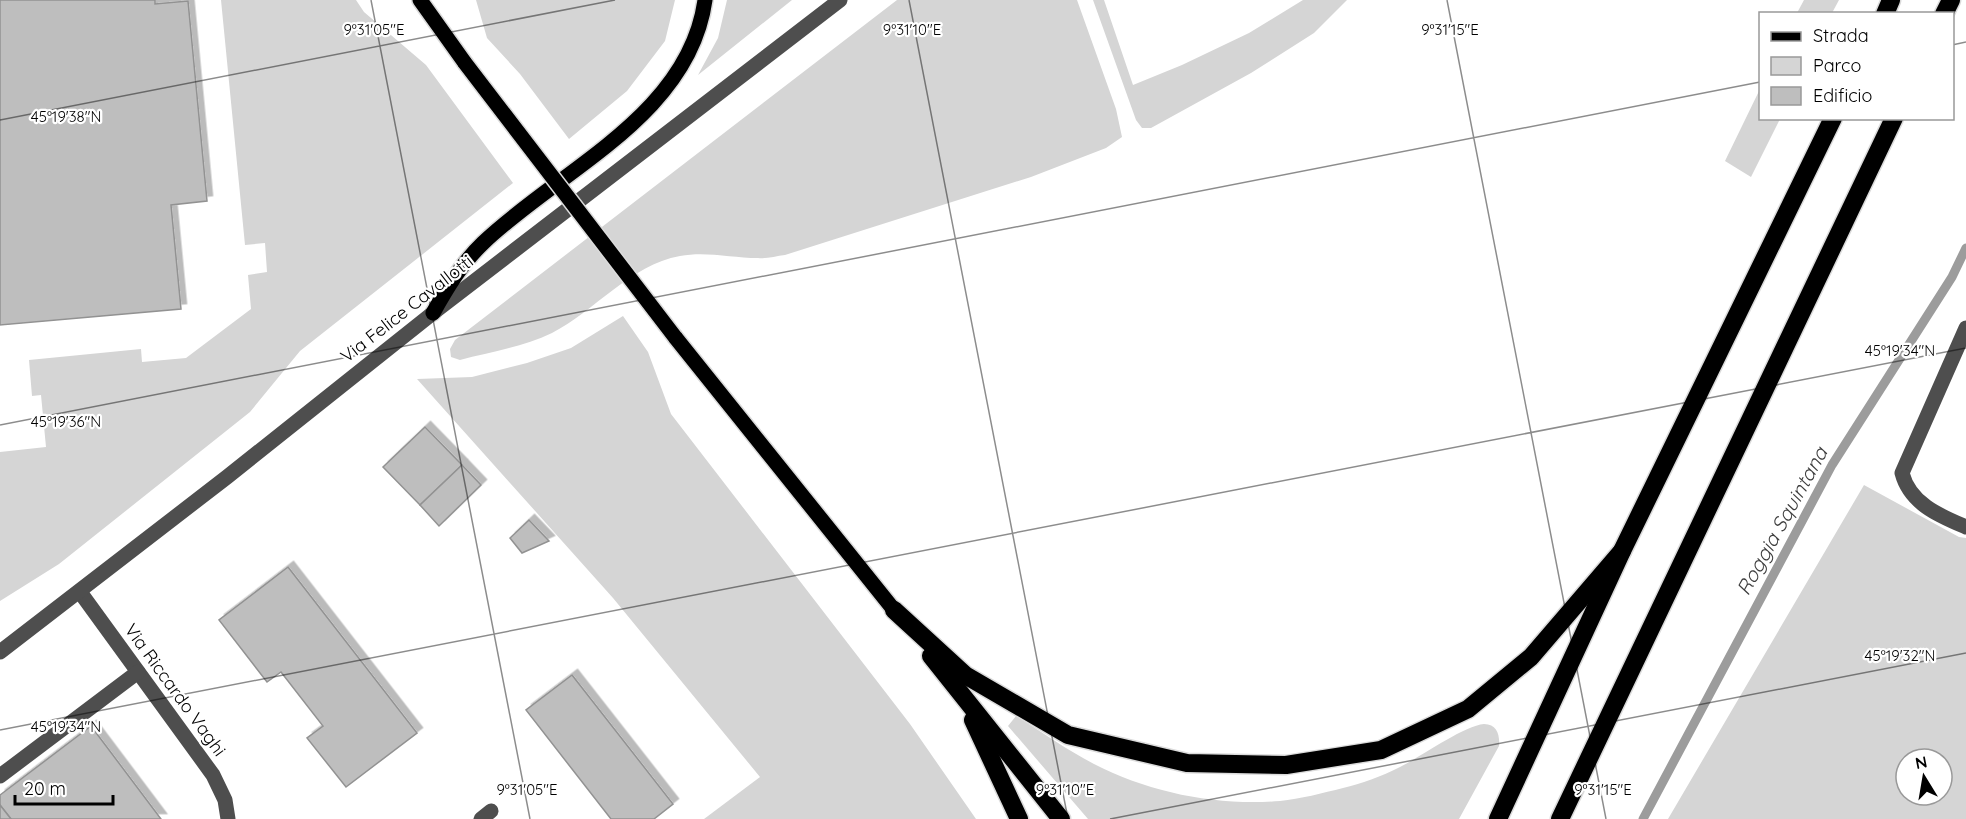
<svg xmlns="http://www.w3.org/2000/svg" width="1966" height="819" font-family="Quicksand,sans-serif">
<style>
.green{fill:#d5d5d5;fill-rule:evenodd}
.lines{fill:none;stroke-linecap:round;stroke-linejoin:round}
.stream{stroke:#9c9c9c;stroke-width:9}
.building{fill:#bebebe;stroke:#929292;stroke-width:1.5;filter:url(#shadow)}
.major-casing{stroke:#dbdbdb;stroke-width:18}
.highway-casing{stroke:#dbdbdb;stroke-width:21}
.minor{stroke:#4e4e4e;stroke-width:15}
.major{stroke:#000;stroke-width:15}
.highway{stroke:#000;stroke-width:18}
.major-bridge-casing{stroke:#dbdbdb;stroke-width:18;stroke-linecap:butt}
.major-bridge{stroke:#000;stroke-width:15}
.ticks{fill:none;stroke:#000;stroke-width:1.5;stroke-opacity:0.45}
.labels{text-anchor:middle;stroke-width:4.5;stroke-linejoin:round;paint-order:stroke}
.street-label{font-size:18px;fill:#000;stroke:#fff}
.water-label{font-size:20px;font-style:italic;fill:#3d3d3d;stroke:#fff}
.ticks-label{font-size:15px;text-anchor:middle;fill:#000;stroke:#fff;stroke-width:4.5;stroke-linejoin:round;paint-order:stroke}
</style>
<defs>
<filter id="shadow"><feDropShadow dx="5.5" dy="-5.5" stdDeviation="0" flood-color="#0004"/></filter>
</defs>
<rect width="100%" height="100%" fill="#fff"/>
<!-- green -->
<g class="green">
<polygon points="221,0 356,0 364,12 426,65 513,183 300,351 250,412 59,564 0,601 0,452 46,447 41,395 32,396 29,360 141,349 142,362 186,358 251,309 248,275 267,272 265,243 245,245"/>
<polygon points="476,0 675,0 665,41 627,91 569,139 520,74 487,38"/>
<polygon points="727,0 792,0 698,75 718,38"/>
<path d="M897,0h180l39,109 6,28 -16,11 -75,29 -246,78c-9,1 -18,4 -27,3 -26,0 -52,-7 -78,-2 -50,9 -85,55 -128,77 -29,14 -62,19 -92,27l-9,-3 -1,-8 5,-9z"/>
<polygon points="1093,0 1104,0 1133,85 1182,65 1249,33 1303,0 1347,0 1314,33 1251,73 1151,128 1142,128 1136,120"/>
<polygon points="1804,0 1839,0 1832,13 1797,13"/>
<polygon points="1760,89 1760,118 1780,119 1751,177 1725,161"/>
<polygon points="623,316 648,352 671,414 910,724 976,819 704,819 760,777 613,598 417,379 472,377 527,363 571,348"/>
<path d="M1864,485l95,52 7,1v281h-298zM1906,759h36v36h-36z"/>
<path d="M1016,716c26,16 51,34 78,48 56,29 123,42 186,37 20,-2 43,-8 63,-13 18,-4 39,-12 55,-20 21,-10 65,-42 86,-44 13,0 16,11 15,22l-40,73h-371l-80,-93z"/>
</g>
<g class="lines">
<!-- stream -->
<polyline class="stream" points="1643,819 1832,465 1952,277 1966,248"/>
</g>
<!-- building -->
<g class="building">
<polygon points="0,0 155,0 155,4 188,1 207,201 171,205 181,309 0,325"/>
<polygon points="425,427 462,465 420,505 383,467"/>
<polygon points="462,465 481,485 439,526 420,505"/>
<polygon points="529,520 549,541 522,553 510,538"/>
<polygon points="288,567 417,733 346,787 307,738 323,726 281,672 267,682 219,620"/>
<polygon points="572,675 673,804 654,819 611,819 526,710"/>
<polygon points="91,726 161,819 11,819 0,805 0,795"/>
<polygon points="0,805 11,819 0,819"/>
</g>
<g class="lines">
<!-- major casing -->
<g class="major-casing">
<g id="major">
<polyline points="420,0 465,63"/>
<path d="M433,313c14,-25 29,-50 50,-70 76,-73 206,-127 222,-243"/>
<polyline points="675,337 894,610"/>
</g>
</g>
<!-- highway casing -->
<g class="highway-casing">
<g id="highway">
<polyline points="1885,14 1891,0"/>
<polyline points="1944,14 1951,0"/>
<polyline points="894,610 965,675 1068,735 1187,763 1286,765 1381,750 1468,709 1531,657 1622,551"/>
<polyline points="931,656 1061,819"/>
<polyline points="973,720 1019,819"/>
<polyline points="1498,819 1622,551 1833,118"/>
<polyline points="1560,819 1894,118"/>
</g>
</g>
<!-- minor -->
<g class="minor">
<path d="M1966,328l-64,145c8,31 38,43 64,54"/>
<polyline points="80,592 213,775 225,800 228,819"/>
<polyline points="0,652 227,477 433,313 840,0"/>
<polyline points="0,776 138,672"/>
<polyline points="481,819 491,811"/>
</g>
<!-- major -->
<use href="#major" class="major"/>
<!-- highway -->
<use href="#highway" class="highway"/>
<!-- major-bridge casing -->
<g class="major-bridge-casing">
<polyline id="major-bridge" points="465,63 675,337"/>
</g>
<!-- major-bridge -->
<use href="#major-bridge" class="major-bridge"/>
</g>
<!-- ticks -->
<path class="ticks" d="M371,0l159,819M909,0l159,819M1447,0l159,819M1952,45l14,-3M0,120l615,-120M0,425l1760,-343M0,730l1966,-382M1110,819l856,-166"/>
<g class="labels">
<!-- street labels -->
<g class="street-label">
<text transform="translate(407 309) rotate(-38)" y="6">Via Felice Cavallotti</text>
<text transform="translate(175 690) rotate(54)" y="6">Via Riccardo Vaghi</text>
</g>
<!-- water labels -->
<g class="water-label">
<text transform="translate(1782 521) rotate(-61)" y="7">Roggia Squintana</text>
</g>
</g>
<g class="ticks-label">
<text x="374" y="35">9°31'05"E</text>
<text x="912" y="35">9°31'10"E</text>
<text x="1450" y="35">9°31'15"E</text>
<text x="66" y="122">45°19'38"N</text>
<text x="1900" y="356">45°19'34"N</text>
<text x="66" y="427">45°19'36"N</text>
<text x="1900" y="661">45°19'32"N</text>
<text x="66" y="732">45°19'34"N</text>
<text x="527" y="795">9°31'05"E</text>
<text x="1065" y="795">9°31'10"E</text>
<text x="1603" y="795">9°31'15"E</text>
</g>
<!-- legend -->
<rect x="1759" y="12" width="195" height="108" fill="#ffffff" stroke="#999999" stroke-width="1.5"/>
<rect x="1771" y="32" width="30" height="9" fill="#000000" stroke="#999999" stroke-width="1.5"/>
<text x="1813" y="42" font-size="18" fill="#000000">Strada</text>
<rect x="1771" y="57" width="30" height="18" fill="#d5d5d5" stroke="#999999" stroke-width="1.5"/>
<text x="1813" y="72" font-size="18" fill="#000000">Parco</text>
<rect x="1771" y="87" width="30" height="18" fill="#bebebe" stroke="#999999" stroke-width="1.5"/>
<text x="1813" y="102" font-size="18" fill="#000000">Edificio</text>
<!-- north arrow -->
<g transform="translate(1924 777) rotate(349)"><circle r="28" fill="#ffffff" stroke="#999999" stroke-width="1.5"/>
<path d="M0-4.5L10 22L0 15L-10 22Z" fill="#000000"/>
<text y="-9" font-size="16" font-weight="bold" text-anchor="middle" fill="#000000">N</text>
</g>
<!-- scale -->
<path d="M15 795v9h98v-9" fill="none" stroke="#000000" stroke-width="3"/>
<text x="24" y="795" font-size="18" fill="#000000" stroke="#ffffff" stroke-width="4.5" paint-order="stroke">20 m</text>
</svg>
